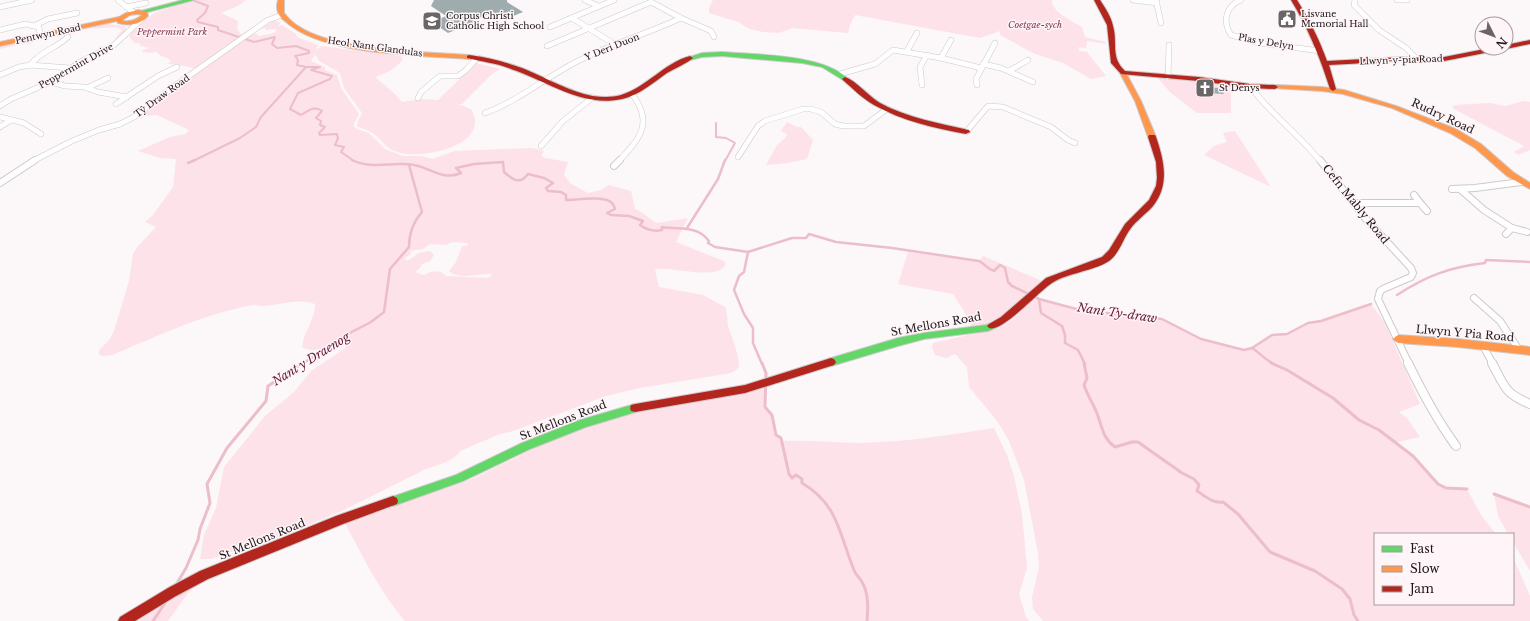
<svg xmlns="http://www.w3.org/2000/svg" width="1530" height="621" font-family="'Libre Baskerville',serif">
<style>
.green{fill:#fde2e9;fill-rule:evenodd}
.lines{fill:none;stroke-linecap:round;stroke-linejoin:round}
.stream-far2{stroke:#ecbeca;stroke-width:2}
.stream-far1{stroke:#ecbeca;stroke-width:2.5}
.stream{stroke:#ecbeca;stroke-width:3}
.building{fill:#9eacae}
.street-far2-casing{stroke:#cecacb;stroke-width:6}
.street-far1-casing{stroke:#cecacb;stroke-width:8}
.street-casing{stroke:#cecacb;stroke-width:10}
.fast-casing{stroke:#cecacb;stroke-width:2}
.slow-casing{stroke:#cecacb;stroke-width:2}
.jam-casing{stroke:#cecacb;stroke-width:2}
.street-far2{stroke:#fffefe;stroke-width:5}
.street-far1{stroke:#fffefe;stroke-width:6}
.street{stroke:#fffefe;stroke-width:8}
.fast{fill:#63d668;fill-rule:evenodd}
.slow{fill:#ff974d;fill-rule:evenodd}
.jam{fill:#b3261e;fill-rule:evenodd}
.labels{text-anchor:middle;stroke-width:3;stroke-linejoin:round;paint-order:stroke}
.far-poi-label{font-size:9px;fill:#1b1718;stroke:#fff4f7;text-anchor:start}
.far-park-label{font-size:9px;font-style:italic;fill:#843753;stroke:#fff4f7}
.far-street-label{font-size:9px;fill:#1b1718;stroke:#fff4f7}
.street-label{font-size:11px;fill:#1b1718;stroke:#fff4f7}
.water-label{font-size:12px;font-style:italic;fill:#621736;stroke:#fff4f7}
</style>
<rect width="100%" height="100%" fill="#fcf7f8"/>
<!-- green -->
<g class="green">
<path d="M193,0h53l-8,6 -17,7 15,7 2,2 -1,7 5,6 2,-1 4,3 6,-3h4v2l12,-2 6,-2v-3l-10,1v-2l-5,1 12,-8h4l3,2 -2,3 4,-1 14,9 1,3 21,8 -2,3 2,1 3,-3 80,10 2,3c-6,9 -18,15 -28,18l19,16 8,9 20,-3 16,1 38,-37 24,6 -8,5 -30,30h-4l13,5c21,36 -47,50 -70,44 -17,-4 -16,-11 -27,-19 -5,-4 -11,-5 -17,-8l1,-5 4,-8 -18,-25 -4,-15 -22,-13 -2,-5 -3,2 -2,4 14,6v3l12,5 4,13 18,26 -5,9v4l3,2 12,4 16,16 18,7h19l11,3 21,-8 78,-3 12,3 -3,5 4,2 23,4 -4,13 7,9 17,9 13,-3 8,-5 22,6 4,18c11,5 13,9 21,14l32,-5 -12,24 45,18 4,2v4c-10,14 -52,1 -68,3l-2,1 4,17 44,8 22,12c3,7 2,13 3,19 3,8 11,30 11,38 0,5 -4,7 -8,9l-91,15 -34,8 -93,35 -13,3 -40,17c-6,11 -25,14 -36,19 -29,14 -56,29 -85,42 -41,18 -85,32 -128,47h-11l4,-24 12,-27 8,-41 42,-52 28,-23 17,-21 36,-24 -9,-6c-11,6 -24,13 -36,6 2,-16 13,-27 13,-43 -17,-6 -34,1 -51,2 -4,1 -7,-1 -11,-1 -50,9 -95,31 -141,50l-9,1 -4,-1v-5l11,-11 4,-8 15,-50 4,-27 4,-7 19,-20 -11,-5 8,-7 20,-28 3,-28 -16,-1 -22,-7 32,-14 16,-3 3,-4 -32,-15 -22,2 61,-48 -11,-3 -15,-2 -2,-1 3,-2c-4,-5 -10,-3 -14,-9l-8,1 -7,-1 1,-2 7,-2 -9,-2 -2,-3h-4l-6,-6 2,-3 -1,-1 5,-3 19,-17zM452,242l16,1 -1,3h-5l-6,16 -7,9c11,10 30,2 43,3l-1,2 -3,2 -42,-2c-7,-7 -14,-5 -22,-1l-9,-3 5,-4 2,-4 8,-3 4,-6 -4,-4 -11,2 -10,7h-4v-2l6,-4 -1,-3 13,-2 7,-5 16,1z"/>
<path d="M713,0h339c-2,11 21,22 30,27l3,10 21,5v2l-19,-3 -1,7 -7,-1v4l8,1 19,24 -15,3 -28,-16 -28,-9 -35,-19v-4l-20,7 -125,-23 -5,10 -2,8 -56,-5 -13,5 -16,-1 -13,-3 -12,-7 -29,-9v-5z"/>
<polygon points="107,24 125,26 125,27 126,29 119,39 115,39 122,30 121,29 115,27 85,29 67,36 58,35 38,40 29,44 26,43 0,49 0,47 39,37"/>
<polygon points="1158,78 1224,84 1231,87 1231,113 1197,113 1170,92"/>
<polygon points="1524,101 1530,102 1530,150 1518,155 1514,152 1524,146 1452,108 1455,105 1490,103 1505,106"/>
<polygon points="787,122 797,127 801,127 813,140 807,159 788,163 766,165 777,145 785,138 787,134 781,131"/>
<polygon points="1235,131 1271,187 1204,155 1214,146 1227,142 1223,133"/>
<path d="M908,252l71,9 4,-5 59,25c-25,19 -37,43 -71,46l-7,-16 -11,-17 -55,-10z"/>
<polygon points="1035,297 1080,310 1162,319 1201,339 1244,350 1252,348 1272,335 1287,334 1308,323 1321,321 1371,304 1385,323 1420,404 1399,412 1407,418 1420,437 1394,443 1413,456 1438,484 1446,488 1467,489 1481,515 1496,534 1375,534 1375,604 1513,604 1513,557 1530,596 1530,621 1043,621 1033,609 1032,597 1039,567 1038,553 1024,480 1009,441 998,422 969,387 967,367 955,354 946,358 935,355 932,347 933,343 999,328 1012,320"/>
<path d="M766,387l-1,20 7,8 4,20 5,3v3c27,-1 53,2 79,2 45,-1 90,-8 134,-15l13,27 7,21 8,38 5,54 -8,26 7,23 3,4h-624c-25,-29 -42,-64 -60,-98l127,-44 73,-36 83,-30z"/>
<polygon points="1494,494 1530,507 1530,571 1513,542 1513,534 1508,534 1498,516"/>
<polygon points="198,584 188,593 168,621 124,621"/>
</g>
<g class="lines">
<!-- stream-far2 -->
<g class="stream-far2">
<path d="M195,1l13,5 -3,7 -8,7 1,2 20,5v3l36,12 21,-5 -3,7 5,4 19,-2 13,5v2l-14,3 3,4 -1,5 9,2h14l-9,3 21,6 -2,3 -32,14 -8,16 11,6c7,-4 13,-10 21,-4l-6,7 5,3 -1,4 5,2 -6,6 1,2 17,-1 1,4 -3,7 9,2 -3,5 13,9"/>
<polyline points="716,123 716,137 726,138 735,143 725,161"/>
<polyline points="193,161 240,138 256,127 261,117 306,67"/>
</g>
<!-- stream-far1 -->
<g class="stream-far1">
<path d="M352,160c19,10 42,1 62,5 17,3 29,16 47,8l-5,-5 18,-4 29,-2 1,10c9,8 16,13 24,2l16,4 9,5 -7,5 2,3 13,1 5,3v5c10,0 39,-5 46,3 2,2 2,4 3,6l-8,4 4,2 18,1 14,5 -3,4c7,5 14,7 22,5v-3c18,3 35,-2 47,14l-1,2 7,4 33,5 -4,20 -5,4 -5,14 10,24 9,14v15l9,21"/>
<polyline points="188,163 195,160"/>
<polyline points="687,228 718,179 725,160"/>
<path d="M748,252l44,-14h14l3,-4 27,8 56,6 87,13c6,3 8,8 15,10l6,-6 5,3 3,14 4,4 27,13 2,14 21,13 3,9v8l13,7 7,14"/>
<path d="M1397,295c29,-19 53,-28 88,-32l1,-3 44,2"/>
<polyline points="1039,299 1080,310 1162,319 1201,339 1244,350 1252,348 1272,335 1287,334 1308,323 1321,321 1371,304"/>
<path d="M1252,348c8,5 13,12 22,16"/>
<path d="M302,364l44,-29 25,-13 13,-10 6,-43 19,-22c0,-14 4,-25 13,-35l-13,-47"/>
</g>
<!-- stream -->
<g class="stream">
<path d="M762,363l4,10 -1,34 7,8 4,20 5,3 8,36 3,4 4,-3 6,4v4c37,22 37,51 52,87 1,4 6,8 8,12 7,12 6,26 5,39"/>
<path d="M1084,363l3,15 -3,7c3,9 8,17 12,26 6,14 6,27 19,36l17,-5h6l44,31 12,6 5,6 -2,6c8,5 16,13 26,11l15,12 32,38 45,19 27,18 8,10 4,16 4,6"/>
<polyline points="1271,363 1287,370 1333,398 1359,420 1379,430 1413,456 1438,484 1446,488 1467,489"/>
<polyline points="1494,494 1530,507"/>
<polyline points="176,585 186,568 198,540 200,529 210,503 207,484 227,448 266,401 268,386 303,363"/>
<polyline points="153,621 167,600"/>
</g>
</g>
<!-- building -->
<g class="building">
<polygon points="434,0 507,0 507,2 523,12 511,17 506,15 501,17 493,12 475,20 477,21 448,33 432,22 446,16 431,6"/>
<polygon points="1202,87 1220,88 1224,94 1205,93"/>
</g>
<g class="lines">
<!-- street-far2 casing -->
<g class="street-far2-casing">
<g id="street-far2">
<polyline points="118,0 133,12"/>
<polyline points="585,0 598,6"/>
<polyline points="1133,0 1157,3"/>
<polyline points="1156,0 1161,23"/>
<path d="M1241,0c-15,6 -19,21 -10,35l28,8 62,8"/>
<polyline points="1355,0 1354,5 1379,30 1406,48 1418,60"/>
<polyline points="1397,0 1407,0"/>
<polyline points="0,7 32,0"/>
<polyline points="126,7 146,3"/>
<polyline points="572,18 614,44"/>
<polyline points="36,25 48,19 77,13"/>
<polyline points="550,27 614,0"/>
<polyline points="0,30 25,24 39,27 40,35"/>
<polyline points="547,46 651,2 681,18 711,31 714,37"/>
<polyline points="907,51 917,33"/>
<polyline points="941,58 951,40"/>
<polyline points="983,64 1001,68 1033,82"/>
<path d="M30,65c10,-13 26,-17 38,-28"/>
<polyline points="1009,71 1028,60"/>
<polyline points="840,74 875,64 893,50 941,58 981,68"/>
<polyline points="0,75 19,67 30,65 70,68"/>
<polyline points="1168,77 1169,45"/>
<polyline points="51,82 65,86 84,87 98,92 127,97"/>
<polyline points="922,85 920,67 927,55"/>
<polyline points="977,85 976,79 995,43"/>
<path d="M1250,86c20,28 49,48 70,75"/>
<polyline points="87,88 108,78"/>
<polyline points="418,98 421,92 440,76 458,76 465,71 477,58"/>
<polyline points="116,104 158,76 177,67"/>
<polyline points="0,106 11,99 51,82 78,63 114,45 142,19"/>
<path d="M485,113c33,-12 60,-35 91,-51 34,-18 71,-28 105,-44"/>
<polyline points="0,117 24,123 41,134"/>
<polyline points="0,127 11,120"/>
<polyline points="966,132 988,106 1003,107 1051,127 1068,140 1075,143"/>
<polyline points="541,146 563,121 592,98"/>
<polyline points="738,157 758,126 765,121 803,109 811,109 821,112 835,124 843,126 864,126 887,109"/>
<polyline points="33,161 72,141 99,130 120,124 134,117 176,85 268,20 282,15"/>
<path d="M619,161c21,-23 35,-38 13,-67"/>
</g>
</g>
<!-- street-far1 casing -->
<g class="street-far1-casing">
<g id="street-far1">
<polyline points="1320,160 1366,219 1411,268 1413,273 1411,277 1383,289 1380,291 1378,299 1409,364"/>
<polyline points="614,166 620,160"/>
<polyline points="0,183 35,160"/>
<polyline points="1452,189 1475,188 1521,182"/>
<polyline points="1460,189 1484,210 1512,228"/>
<polyline points="1414,195 1420,203"/>
<polyline points="1354,203 1420,203 1427,211"/>
<polyline points="1506,234 1512,228 1527,232"/>
<polyline points="1474,298 1500,321 1519,350"/>
<polyline points="1483,346 1493,364"/>
</g>
</g>
<!-- street casing -->
<g class="street-casing">
<g id="street">
<path d="M1408,363c14,29 29,57 48,83"/>
<path d="M1492,363c13,24 12,30 38,41"/>
</g>
</g>
<!-- fast casing -->
<g class="fast-casing">
<g id="fast">
<polygon points="183,0 194,0 140,14 137,12"/>
<path d="M722,52c35,3 101,2 126,27l-3,2 -2,-1 -21,-13 -20,-4 -80,-7 -20,1 -12,3 -3,-2 15,-5z"/>
<polygon points="992,323 995,324 997,326 995,328 988,331 924,339 898,346 831,366 828,365 826,362 828,359 898,338 924,333 986,325"/>
<polygon points="635,404 639,405 640,408 639,411 586,427 530,449 463,481 393,506 389,504 388,501 389,498 456,475 522,443 580,420"/>
</g>
</g>
<!-- slow casing -->
<g class="slow-casing">
<g id="slow">
<path d="M278,0h6v13c4,5 9,10 14,13 37,25 126,26 171,29l3,2 -3,2c-50,-4 -146,-3 -184,-38 -3,-2 -6,-5 -7,-9 -2,-4 -1,-8 0,-12z"/>
<path d="M138,10l9,2 1,4c-8,9 -19,10 -30,7l-1,-2 -117,25v-4l119,-25 7,-4zM138,14l4,1c-6,5 -11,7 -19,6l1,-2 6,-4z"/>
<polygon points="1123,71 1126,73 1141,101 1156,137 1155,139 1149,139 1148,137 1135,101 1120,73"/>
<polygon points="1275,85 1322,87 1344,90 1396,106 1456,129 1481,144 1513,172 1530,183 1530,189 1507,176 1475,148 1450,133 1392,108 1343,94 1322,91 1273,88 1272,87"/>
<polygon points="1398,335 1458,339 1530,347 1530,355 1458,347 1398,343 1395,341 1393,339 1395,337"/>
</g>
</g>
<!-- jam casing -->
<g class="jam-casing">
<g id="jam">
<path d="M1094,0h6c5,8 11,16 13,26 5,17 -3,31 12,45l74,6 51,7 25,1 3,2 -3,2 -25,-1 -51,-7 -78,-7 -10,-11 -4,-38z"/>
<path d="M1291,0h6c12,19 22,39 30,61l77,-4 35,1 51,-10h13l-3,2 -61,12 -35,-1 -75,4 7,24 -3,2 -3,-2c-10,-32 -22,-61 -39,-89z"/>
<polygon points="1530,40 1530,44 1506,49 1503,48 1506,48 1506,45"/>
<path d="M469,55c18,2 36,7 53,13 31,12 65,36 99,27 26,-8 43,-32 69,-39l3,2c-7,6 -18,10 -26,15 -14,10 -28,22 -45,26 -39,9 -75,-18 -111,-30 -14,-6 -29,-7 -44,-11v-2z"/>
<path d="M845,77c12,4 23,19 35,26 28,15 58,20 89,27l1,2 -4,2c-31,-6 -64,-13 -92,-29 -11,-6 -21,-16 -31,-25l-1,-1z"/>
<path d="M1149,135h6l1,2c8,23 14,48 -3,69 -7,8 -16,14 -22,22 -8,10 -11,25 -22,33 -15,10 -42,12 -57,22 -13,8 -50,50 -63,45l-2,-2 2,-2 12,-7 45,-39 56,-21 7,-7 16,-26 24,-24 7,-14 1,-8 -1,-16 -8,-25z"/>
<polygon points="831,358 834,359 836,362 834,365 745,393 635,412 631,411 630,408 631,405 635,404 745,385"/>
<polygon points="393,496 397,498 398,501 397,504 343,524 208,579 176,596 135,621 118,621 120,617 168,588 200,571 336,516"/>
</g>
</g>
<!-- street-far2 -->
<use href="#street-far2" class="street-far2"/>
<!-- street-far1 -->
<use href="#street-far1" class="street-far1"/>
<!-- street -->
<use href="#street" class="street"/>
<!-- fast -->
<use href="#fast" class="fast"/>
<!-- slow -->
<use href="#slow" class="slow"/>
<!-- jam -->
<use href="#jam" class="jam"/>
</g>
<!-- icons -->
<defs>
<g id="civic-square" transform="scale(1)"><rect x="-9" y="-9" width="18" height="18" rx="4" fill="#6a6566" stroke="#fff4f7"/><path d="M-.6-6.5H3V-4.5H.6V-3L4-1V1h2V6H-6V1h2V-1L-.6-3ZM-1.2 2.5V6h2.4V2.5Z" fill="#fff"/></g>
<g id="school-square" transform="scale(1)"><rect x="-9" y="-9" width="18" height="18" rx="4" fill="#6a6566" stroke="#fff4f7"/><path d="M0-5L7-2L0 1L-7-2ZM-4 1L0 2.5L4 1V4Q0 6-4 4Z" fill="#fff"/></g>
<g id="church-square" transform="scale(1)"><rect x="-9" y="-9" width="18" height="18" rx="4" fill="#6a6566" stroke="#fff4f7"/><path d="M-1.2-6h2.4v3.5h3.3v2.4h-3.3V6h-2.4V-.1h-3.3v-2.4h3.3Z" fill="#fff"/></g>
</defs>
<g fill-rule="evenodd">
<use href="#civic-square" x="1287" y="19"/>
<use href="#school-square" x="432" y="21"/>
<use href="#church-square" x="1205" y="88"/>
</g>
<g class="labels">
<!-- far-poi labels -->
<g class="far-poi-label">
<text x="1301" y="17">Lisvane<tspan x="1301" dy="10">Memorial Hall</tspan></text>
<text x="446" y="19">Corpus Christi<tspan x="446" dy="10">Catholic High School</tspan></text>
<text x="1219" y="91">St Denys</text>
</g>
<!-- far-park labels -->
<g class="far-park-label">
<text x="1035" y="28">Coetgae-sych</text>
<text x="172" y="35">Peppermint Park</text>
</g>
<!-- far-street labels -->
<g class="far-street-label">
<text transform="translate(48 34) rotate(-12)" y="3">Pentwyn Road</text>
<text transform="translate(1266 42) rotate(10)" y="3">Plas y Delyn</text>
<text transform="translate(375 47) rotate(8)" y="3">Heol Nant Glandulas</text>
<text transform="translate(612 47) rotate(-22)" y="3">Y Deri Duon</text>
<text transform="translate(1401 60) rotate(-2)" y="3">Llwyn-y-pia Road</text>
<text transform="translate(76 66) rotate(-29)" y="3">Peppermint Drive</text>
<text transform="translate(162 96) rotate(-36)" y="3">Tŷ Draw Road</text>
</g>
<!-- street labels -->
<g class="street-label">
<text transform="translate(1443 116) rotate(25)" y="4">Rudry Road</text>
<text transform="translate(1356 204) rotate(51)" y="4">Cefn Mably Road</text>
<text transform="translate(936 324) rotate(-10)" y="4">St Mellons Road</text>
<text transform="translate(1465 333) rotate(5)" y="4">Llwyn Y Pia Road</text>
<text transform="translate(563 420) rotate(-21)" y="4">St Mellons Road</text>
<text transform="translate(262 539) rotate(-22)" y="4">St Mellons Road</text>
</g>
<!-- water labels -->
<g class="water-label">
<text transform="translate(1117 313) rotate(8)" y="4">Nant Ty-draw</text>
<text transform="translate(311 359) rotate(-32)" y="4">Nant y Draenog</text>
</g>
</g>
<!-- legend -->
<rect x="1374" y="533" width="140" height="72" fill="#fff4f7" stroke="#a49c9e"/>
<rect x="1382" y="546" width="20" height="6" fill="#63d668" stroke="#a49c9e"/>
<text x="1410" y="553" font-size="12" fill="#1b1718">Fast</text>
<rect x="1382" y="566" width="20" height="6" fill="#ff974d" stroke="#a49c9e"/>
<text x="1410" y="573" font-size="12" fill="#1b1718">Slow</text>
<rect x="1382" y="586" width="20" height="6" fill="#b3261e" stroke="#a49c9e"/>
<text x="1410" y="593" font-size="12" fill="#1b1718">Jam</text>
<!-- north arrow -->
<g transform="translate(1494 36) rotate(132)"><circle r="19" fill="#fff4f7" stroke="#a49c9e"/>
<path d="M0-3L7 15L0 10L-7 15Z" fill="#6a6566"/>
<text y="-6" font-size="11" font-weight="bold" text-anchor="middle" fill="#1b1718">N</text>
</g>
</svg>
